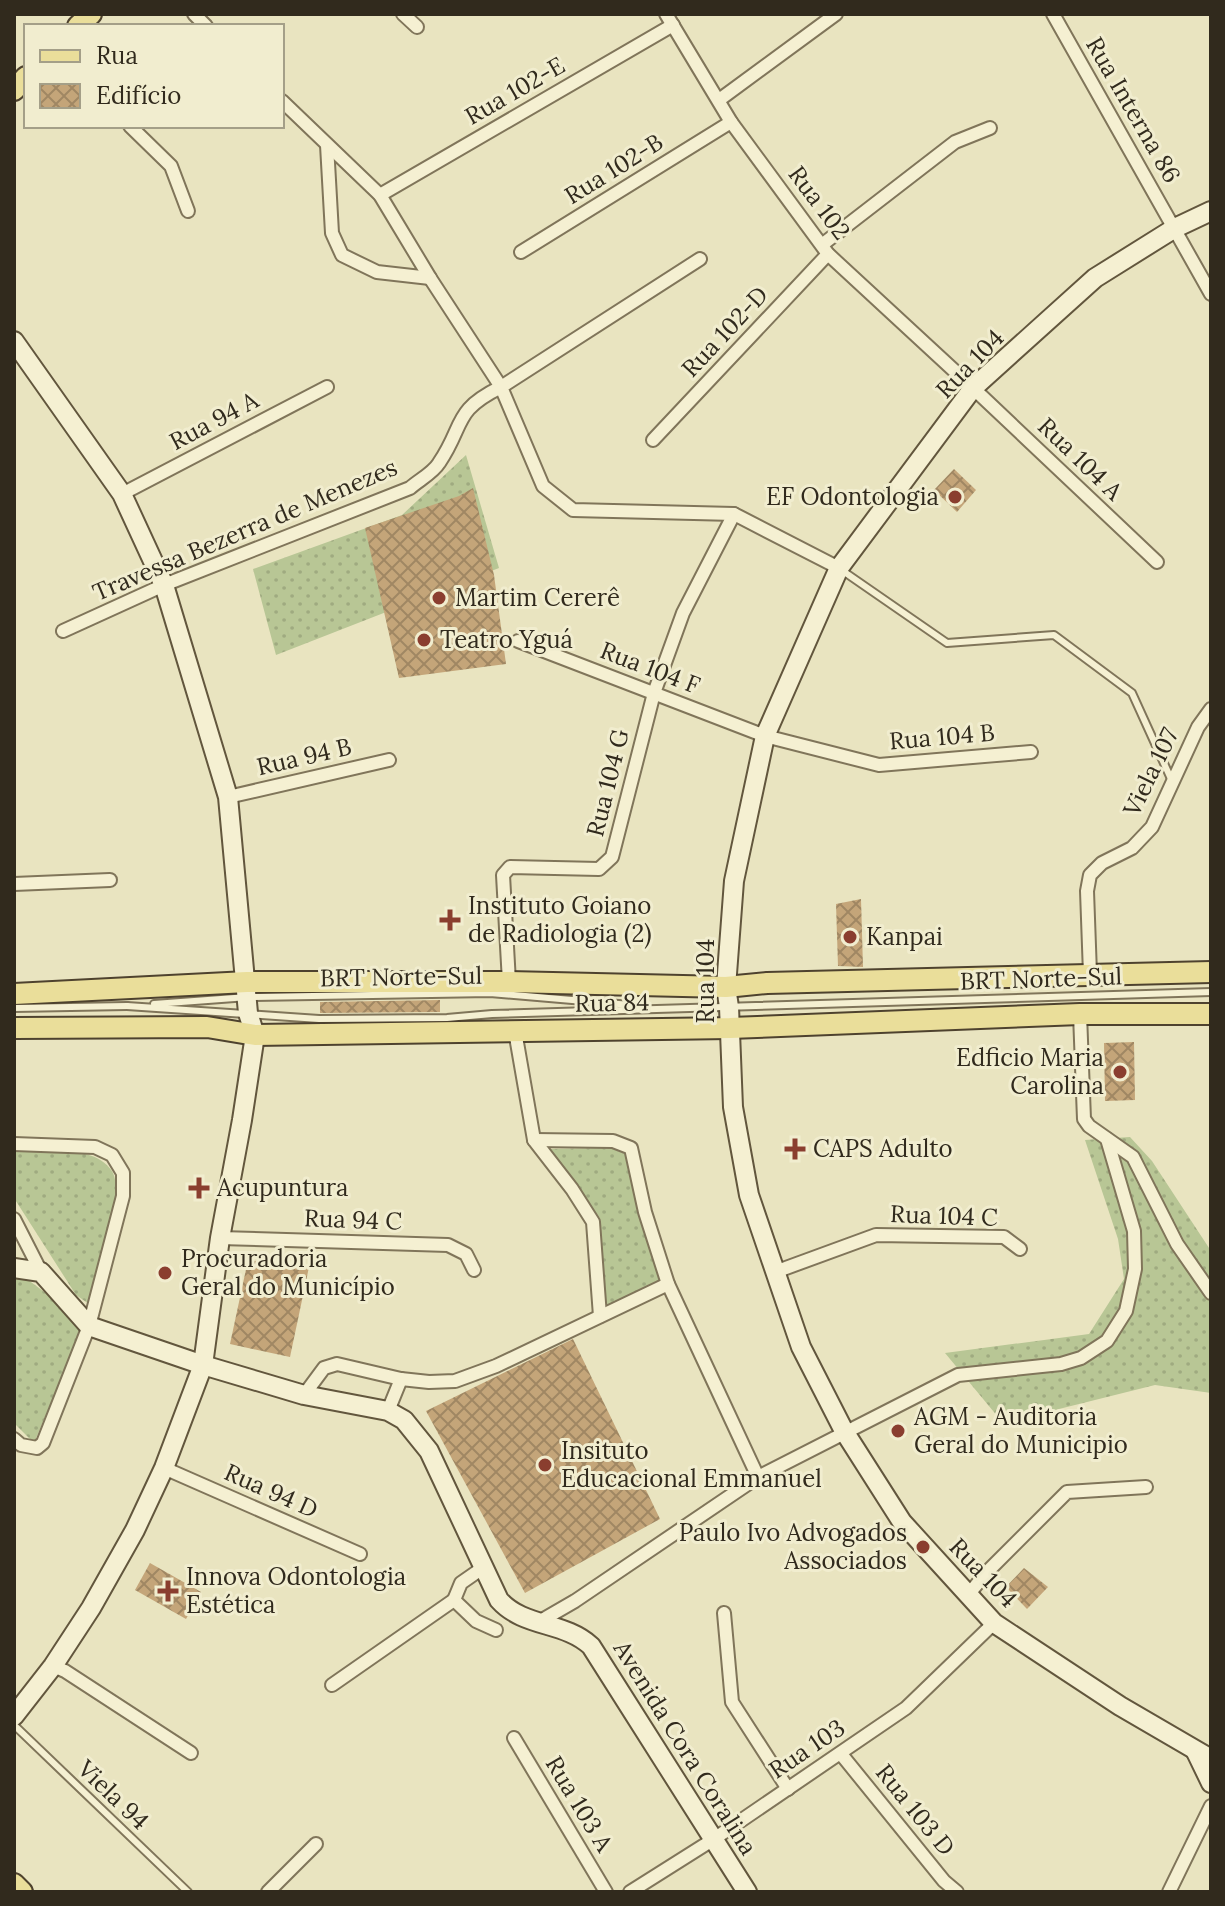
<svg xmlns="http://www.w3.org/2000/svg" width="1225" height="1906" font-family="Lora,serif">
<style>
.grass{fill:url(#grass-dots)}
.building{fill:url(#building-cross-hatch)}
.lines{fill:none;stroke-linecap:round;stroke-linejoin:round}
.lane-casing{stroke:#80755a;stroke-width:10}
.street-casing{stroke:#80755a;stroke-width:16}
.secondary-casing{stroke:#62563d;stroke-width:22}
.primary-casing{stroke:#4e422e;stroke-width:24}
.lane{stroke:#f5f0d2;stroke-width:6}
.street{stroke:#f5f0d2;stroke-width:12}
.secondary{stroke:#f5f0d2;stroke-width:18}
.primary{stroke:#eade9a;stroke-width:20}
.poi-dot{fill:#8a3e2f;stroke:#f1edcf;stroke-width:3}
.labels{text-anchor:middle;stroke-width:6;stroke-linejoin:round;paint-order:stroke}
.street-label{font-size:24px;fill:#312a1d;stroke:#f1edcf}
.poi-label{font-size:24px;fill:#312a1d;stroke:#f1edcf;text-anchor:start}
</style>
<defs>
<pattern id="grass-dots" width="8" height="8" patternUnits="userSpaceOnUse" patternTransform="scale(2)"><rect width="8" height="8" fill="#b8c695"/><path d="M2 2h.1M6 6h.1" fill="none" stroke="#9faa80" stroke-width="1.8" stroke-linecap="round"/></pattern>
<pattern id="building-cross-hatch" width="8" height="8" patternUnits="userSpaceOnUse" patternTransform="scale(2)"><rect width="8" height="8" fill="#c4a579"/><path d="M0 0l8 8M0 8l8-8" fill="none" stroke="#a08763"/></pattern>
</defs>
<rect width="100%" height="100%" fill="#e9e4c0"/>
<!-- grass -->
<g class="grass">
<polygon points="466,455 499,568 276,655 253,569 402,515"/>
<polygon points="1130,1137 1152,1161 1211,1251 1211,1393 1155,1385 1003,1423 945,1353 1089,1334 1124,1279 1118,1239 1085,1140"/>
<polygon points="600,1148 613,1149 625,1154 659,1280 605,1308 600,1218 547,1149"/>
<path d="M14,1151c28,1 80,-8 98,20 5,9 4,21 4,31l-27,102 -13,-9 -62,-97z"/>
<polygon points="16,1271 85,1322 34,1443 14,1423 14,1275"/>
</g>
<!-- building -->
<g class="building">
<polygon points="954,469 976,490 957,512 934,490"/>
<polygon points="473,488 494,575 506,664 399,678 365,528 459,496"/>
<polygon points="861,899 863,967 838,966 836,904"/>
<polygon points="440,1000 440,1012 320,1013 320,1002"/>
<polygon points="1134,1042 1135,1100 1105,1101 1104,1043"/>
<polygon points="248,1260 309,1267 290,1357 230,1344"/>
<polygon points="573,1339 660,1519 525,1593 426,1411"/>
<polygon points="150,1563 201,1592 186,1619 135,1590"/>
<polygon points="1024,1568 1048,1587 1027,1609 1006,1587"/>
</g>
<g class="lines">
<!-- lane casing -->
<g class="lane-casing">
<g id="lane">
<polyline points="840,569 947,643 1054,635 1132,693 1172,781"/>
<polyline points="154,1004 248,997 490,993 642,1006"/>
<polyline points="127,1006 319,1019 447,1018 492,1014 1211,992"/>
<polyline points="14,1008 127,1006"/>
<polyline points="14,1725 188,1892"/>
</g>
</g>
<!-- street casing -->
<g class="street-casing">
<g id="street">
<polyline points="194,14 206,26"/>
<polyline points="403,14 417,27"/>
<polyline points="666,14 731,122 828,254 973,388 1157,562"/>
<polyline points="1053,14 1211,294"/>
<polyline points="719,100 836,14"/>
<polyline points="282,101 380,195 430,278 501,387 543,486 573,510 734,514 839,568"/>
<polyline points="130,126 171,166 188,211"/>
<polyline points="327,145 332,233 342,255 377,272 430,278"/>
<polyline points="380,195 673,25"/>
<polyline points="823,244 955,142 990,128"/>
<polyline points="521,252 731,122"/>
<polyline points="653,440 828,254"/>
<polyline points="122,494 327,387"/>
<path d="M63,631l101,-46 246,-97c9,-8 23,-15 29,-25 26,-38 13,-52 62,-76l199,-128"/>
<polyline points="518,641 765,736 879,765 1031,752"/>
<polyline points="228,797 389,760"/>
<polyline points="14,884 110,880"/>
<polyline points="1090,974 1087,891 1090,875 1102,863 1132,848 1152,827 1198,727 1211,709"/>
<polyline points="509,982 503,875 510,867 599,869 612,857 654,693 683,613 734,514"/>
<polyline points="1080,1014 1084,1119 1089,1126 1133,1157 1177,1244 1211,1293"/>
<polyline points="515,1031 534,1140 572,1189 593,1222 600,1316"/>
<polyline points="534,1140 613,1141 631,1148 645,1212 668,1284 758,1477"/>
<polyline points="14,1144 95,1147 112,1155 123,1173 123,1196 89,1326 43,1443 37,1448 21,1445 14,1439"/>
<polyline points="14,1219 41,1272"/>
<polyline points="220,1238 448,1245 466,1254 474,1270"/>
<polyline points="775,1272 876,1235 1004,1237 1020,1249"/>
<polyline points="304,1395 324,1368 337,1364 401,1379 429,1382 455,1381 496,1366 668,1284"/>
<polyline points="388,1411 401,1379"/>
<polyline points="164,1468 360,1554"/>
<polyline points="484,1567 461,1583 454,1600 476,1621 496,1630"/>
<polyline points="968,1595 987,1572 1067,1492 1146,1487"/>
<polyline points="724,1613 732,1702 788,1789"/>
<polyline points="537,1623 575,1601 758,1477 958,1375 1061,1364 1081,1358 1107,1341 1126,1311 1135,1269 1134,1231 1107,1139"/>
<polyline points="53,1666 65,1671 191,1753"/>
<polyline points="332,1685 454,1600"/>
<polyline points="514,1738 606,1892"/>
<polyline points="841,1754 944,1881 957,1892"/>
<polyline points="268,1892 316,1844"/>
<polyline points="630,1892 714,1839 906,1708 994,1623"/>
<polyline points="1169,1892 1211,1806"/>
</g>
</g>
<!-- secondary casing -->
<g class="secondary-casing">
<g id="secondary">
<polyline points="1211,211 1175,228 1095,278 973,388 839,568 765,736 734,881 726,987 729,1007 733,1107 749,1195 801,1347 844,1431 902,1522 994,1623 1120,1706 1211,1759"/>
<polyline points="14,341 122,494 164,585 228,797 248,1013 255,1035 242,1120 220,1238 203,1365 164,1468 135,1530 91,1608 53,1666 14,1716"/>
<path d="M14,1268l27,4 48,54 114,39 101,30 84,16 16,9 25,31 70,149c25,28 65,21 92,46l156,246"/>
<polyline points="1196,1752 1211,1783"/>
</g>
</g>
<!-- primary casing -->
<g class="primary-casing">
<g id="primary">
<polyline points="78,26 91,14"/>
<polyline points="14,90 26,77"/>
<polyline points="14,994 247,982 509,982 726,987 767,983 1211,972"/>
<polyline points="14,1028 207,1027 255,1035 730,1028 1080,1014 1211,1014"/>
<polyline points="14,1884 22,1892"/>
</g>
</g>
<!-- lane -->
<use href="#lane" class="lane"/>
<!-- street -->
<use href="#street" class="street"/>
<!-- secondary -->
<use href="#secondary" class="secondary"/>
<!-- primary -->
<use href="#primary" class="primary"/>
</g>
<!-- markers -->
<g class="poi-dot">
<circle cx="955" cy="497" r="8"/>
<circle cx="439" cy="598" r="8"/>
<circle cx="424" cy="640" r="8"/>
<path d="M446 908h8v8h8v8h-8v8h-8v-8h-8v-8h8z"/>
<circle cx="850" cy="937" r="8"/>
<circle cx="1120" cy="1072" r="8"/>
<path d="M791 1137h8v8h8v8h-8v8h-8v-8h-8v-8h8z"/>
<path d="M195 1176h8v8h8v8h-8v8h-8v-8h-8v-8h8z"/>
<circle cx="165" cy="1273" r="8"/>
<circle cx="898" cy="1431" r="8"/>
<circle cx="545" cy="1465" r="8"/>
<circle cx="923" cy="1547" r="8"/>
<path d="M164 1579h8v8h8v8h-8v8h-8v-8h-8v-8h8z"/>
</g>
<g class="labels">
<!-- street labels -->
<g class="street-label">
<text transform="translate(515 91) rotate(-30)" y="8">Rua 102-E</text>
<text transform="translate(1133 110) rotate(60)" y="8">Rua Interna 86</text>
<text transform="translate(614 169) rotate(-32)" y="8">Rua 102-B</text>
<text transform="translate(819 203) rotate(53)" y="8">Rua 102</text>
<text transform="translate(725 332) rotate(-47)" y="8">Rua 102-D</text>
<text transform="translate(970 364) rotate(-46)" y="8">Rua 104</text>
<text transform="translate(214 421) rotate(-28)" y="8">Rua 94 A</text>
<text transform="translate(1080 459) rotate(44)" y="8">Rua 104 A</text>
<text transform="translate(245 530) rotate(-23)" y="8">Travessa Bezerra de Menezes</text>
<text transform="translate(650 668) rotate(21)" y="8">Rua 104 F</text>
<text transform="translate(942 737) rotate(-5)" y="8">Rua 104 B</text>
<text transform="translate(304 757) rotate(-13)" y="8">Rua 94 B</text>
<text transform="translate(1151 772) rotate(-64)" y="8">Viela 107</text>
<text transform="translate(608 783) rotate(-76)" y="8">Rua 104 G</text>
<text transform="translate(401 977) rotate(-1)" y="8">BRT Norte-Sul</text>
<text transform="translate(1041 979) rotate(-2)" y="8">BRT Norte-Sul</text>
<text transform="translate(706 981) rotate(-90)" y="8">Rua 104</text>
<text transform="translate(612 1003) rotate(-1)" y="8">Rua 84</text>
<text transform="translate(944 1216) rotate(2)" y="8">Rua 104 C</text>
<text transform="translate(353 1220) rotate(2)" y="8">Rua 94 C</text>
<text transform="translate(271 1491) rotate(24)" y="8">Rua 94 D</text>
<text transform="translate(983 1573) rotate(46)" y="8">Rua 104</text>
<text transform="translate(685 1748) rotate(58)" y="8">Avenida Cora Coralina</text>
<text transform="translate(807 1749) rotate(-34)" y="8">Rua 103</text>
<text transform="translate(113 1795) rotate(44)" y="8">Viela 94</text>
<text transform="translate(579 1804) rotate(59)" y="8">Rua 103 A</text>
<text transform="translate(915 1810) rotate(51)" y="8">Rua 103 D</text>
</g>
<!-- poi labels -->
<g class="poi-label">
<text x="939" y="505" text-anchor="end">EF Odontologia</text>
<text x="455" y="606">Martim Cererê</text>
<text x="440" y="648">Teatro Yguá</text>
<text x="468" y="914">Instituto Goiano<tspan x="468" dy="28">de Radiologia (2)</tspan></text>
<text x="866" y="945">Kanpai</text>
<text x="1104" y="1066" text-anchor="end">Edficio Maria<tspan x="1104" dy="28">Carolina</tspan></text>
<text x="813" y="1157">CAPS Adulto</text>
<text x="217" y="1196">Acupuntura</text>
<text x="181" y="1267">Procuradoria<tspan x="181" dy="28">Geral do Município</tspan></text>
<text x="914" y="1425">AGM - Auditoria<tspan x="914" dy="28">Geral do Municipio</tspan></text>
<text x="561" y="1459">Insituto<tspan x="561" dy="28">Educacional Emmanuel</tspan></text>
<text x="907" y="1541" text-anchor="end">Paulo Ivo Advogados<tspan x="907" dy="28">Associados</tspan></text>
<text x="186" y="1585">Innova Odontologia<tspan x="186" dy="28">Estética</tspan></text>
</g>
</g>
<!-- border -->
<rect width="1225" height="1906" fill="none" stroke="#312a1d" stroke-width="32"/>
<!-- legend -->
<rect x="24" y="24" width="260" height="104" fill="#f1edcf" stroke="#a49f88" stroke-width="2"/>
<rect x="40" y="50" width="40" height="12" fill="#eade9a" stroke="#a49f88" stroke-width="2"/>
<text x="96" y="64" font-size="24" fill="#312a1d">Rua</text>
<rect x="40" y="84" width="40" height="24" fill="url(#building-cross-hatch)" stroke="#a49f88" stroke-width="2"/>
<text x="96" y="104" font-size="24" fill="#312a1d">Edifício</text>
</svg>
